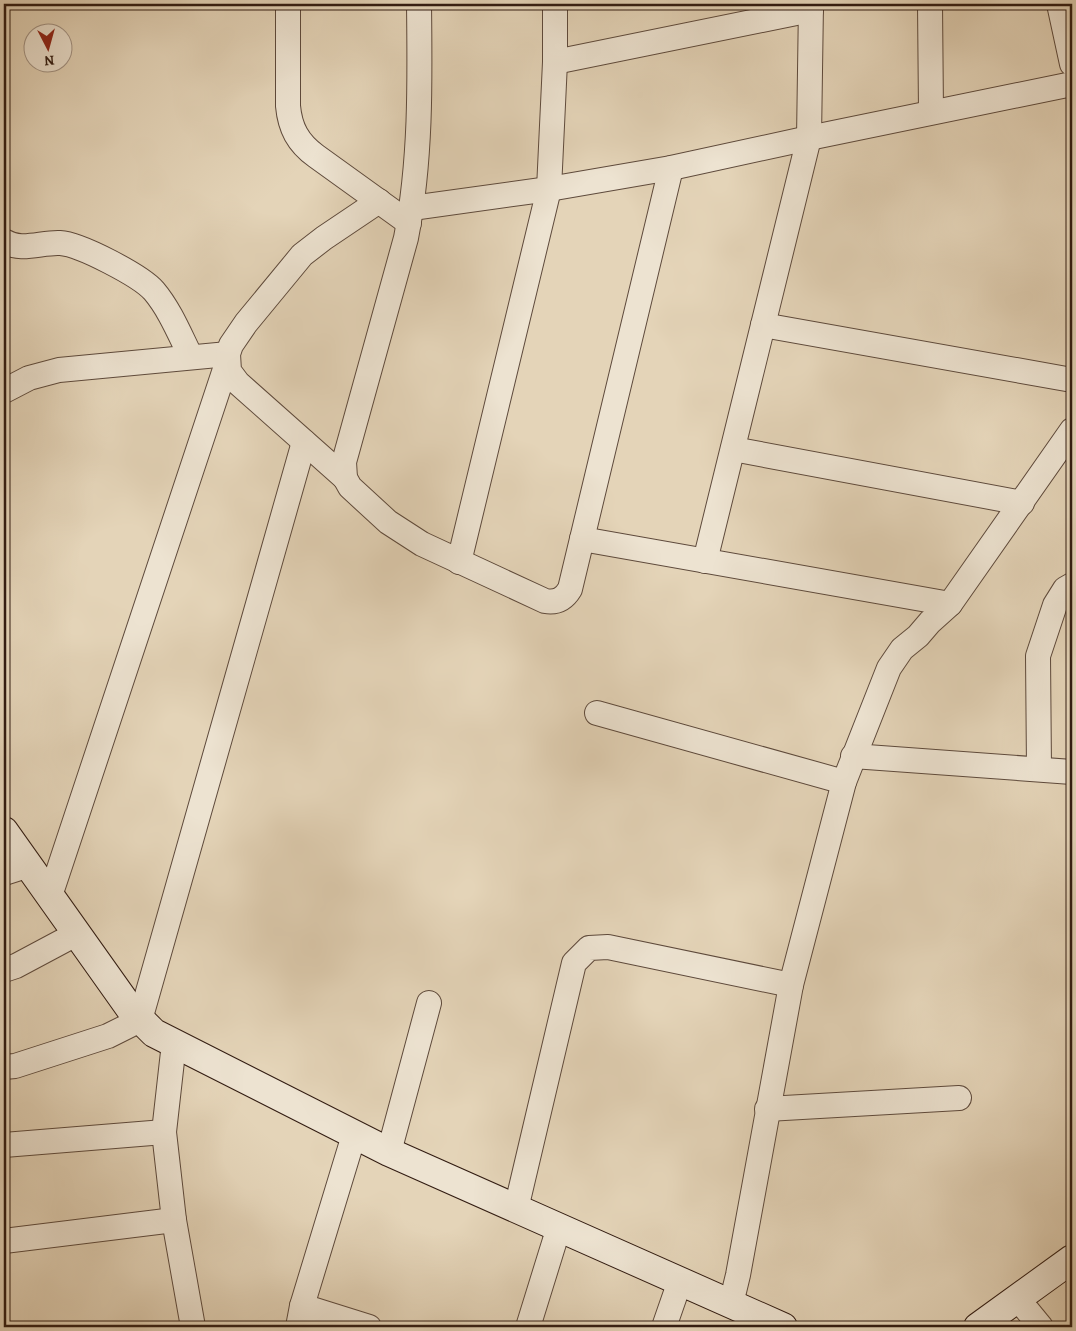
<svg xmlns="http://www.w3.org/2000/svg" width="1076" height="1331" font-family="Alegreya,serif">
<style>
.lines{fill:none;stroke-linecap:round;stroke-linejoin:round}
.street-casing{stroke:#5e4a3c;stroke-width:26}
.secondary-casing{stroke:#321c12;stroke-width:30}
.street{stroke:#ede3d1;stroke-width:24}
.secondary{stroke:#ede3d1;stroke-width:28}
</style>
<rect width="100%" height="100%" fill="#e4d4b8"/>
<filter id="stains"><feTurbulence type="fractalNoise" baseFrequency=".004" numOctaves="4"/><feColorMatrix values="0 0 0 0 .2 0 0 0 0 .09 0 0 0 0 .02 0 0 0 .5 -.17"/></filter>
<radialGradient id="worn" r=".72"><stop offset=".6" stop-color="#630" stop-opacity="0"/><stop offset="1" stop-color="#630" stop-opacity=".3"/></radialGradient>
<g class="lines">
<!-- street casing -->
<g class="street-casing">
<g id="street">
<path d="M288,4v102c2,22 10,37 28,50l93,67"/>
<path d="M419,4c1,78 2,157 -13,234l-62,224 1,16 5,9 38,35 34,22 123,57c12,2 19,-2 25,-12l101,-421"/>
<polyline points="930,4 931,112"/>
<polyline points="1059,4 1072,64"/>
<polyline points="555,62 811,10"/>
<polyline points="412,208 549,189 671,168 809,138 1072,84"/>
<path d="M4,241c17,11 37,1 56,2 20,1 81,33 94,48 16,19 26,44 37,66"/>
<polyline points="763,325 1072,380"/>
<polyline points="4,391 29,378 59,370 228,354"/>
<polyline points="733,449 1022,503"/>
<polyline points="345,478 238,383 229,371 228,354 231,345 246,323 302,255 324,238 379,201"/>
<polyline points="582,539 950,604"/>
<polyline points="705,561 809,138 811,4"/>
<polyline points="459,562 549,189 555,62 555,4"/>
<polyline points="597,713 844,782"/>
<polyline points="853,756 1072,772"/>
<polyline points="1039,769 1038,656 1055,605 1065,589 1072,585"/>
<polyline points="4,873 29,865"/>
<polyline points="50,896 227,363"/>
<polyline points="4,970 16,966 76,934"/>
<polyline points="174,1043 164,1132 174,1220 193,1327"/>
<polyline points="4,1067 15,1066 108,1036 140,1020 304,442"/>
<polyline points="767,1109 959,1098"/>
<polyline points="4,1145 164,1132"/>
<polyline points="389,1152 429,1003"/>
<polyline points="516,1209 574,963 589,948 608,947 791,985"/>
<polyline points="4,1241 174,1220"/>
<polyline points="1018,1299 1041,1327"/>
<polyline points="731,1304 738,1275 791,985 844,782 889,668 902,649 918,636 930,622 950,604 1072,430"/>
<polyline points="302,1306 369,1327"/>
<polyline points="298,1327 302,1306 354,1135"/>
<polyline points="528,1327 559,1227"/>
<polyline points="664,1327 680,1281"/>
</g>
</g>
<!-- secondary casing -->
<g class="secondary-casing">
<g id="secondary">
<polyline points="4,831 131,1010 154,1033 389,1152 783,1327"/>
<polyline points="978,1327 1072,1259"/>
</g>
</g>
<!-- street -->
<use href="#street" class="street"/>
<!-- secondary -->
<use href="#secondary" class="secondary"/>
</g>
<!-- margin -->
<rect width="1076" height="1331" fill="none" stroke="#e4d4b8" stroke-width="20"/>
<rect x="5" y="5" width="1066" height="1321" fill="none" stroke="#321c12" stroke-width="2.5"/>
<rect x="10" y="10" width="1056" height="1311" fill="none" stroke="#321c12"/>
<!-- north arrow -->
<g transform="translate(48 48) rotate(174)"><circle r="24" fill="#ede3d1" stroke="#a29385"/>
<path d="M0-4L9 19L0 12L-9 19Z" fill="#8f2418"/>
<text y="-8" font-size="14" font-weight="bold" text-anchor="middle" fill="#321c12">N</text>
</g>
<rect width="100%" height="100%" filter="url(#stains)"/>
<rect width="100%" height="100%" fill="url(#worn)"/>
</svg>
